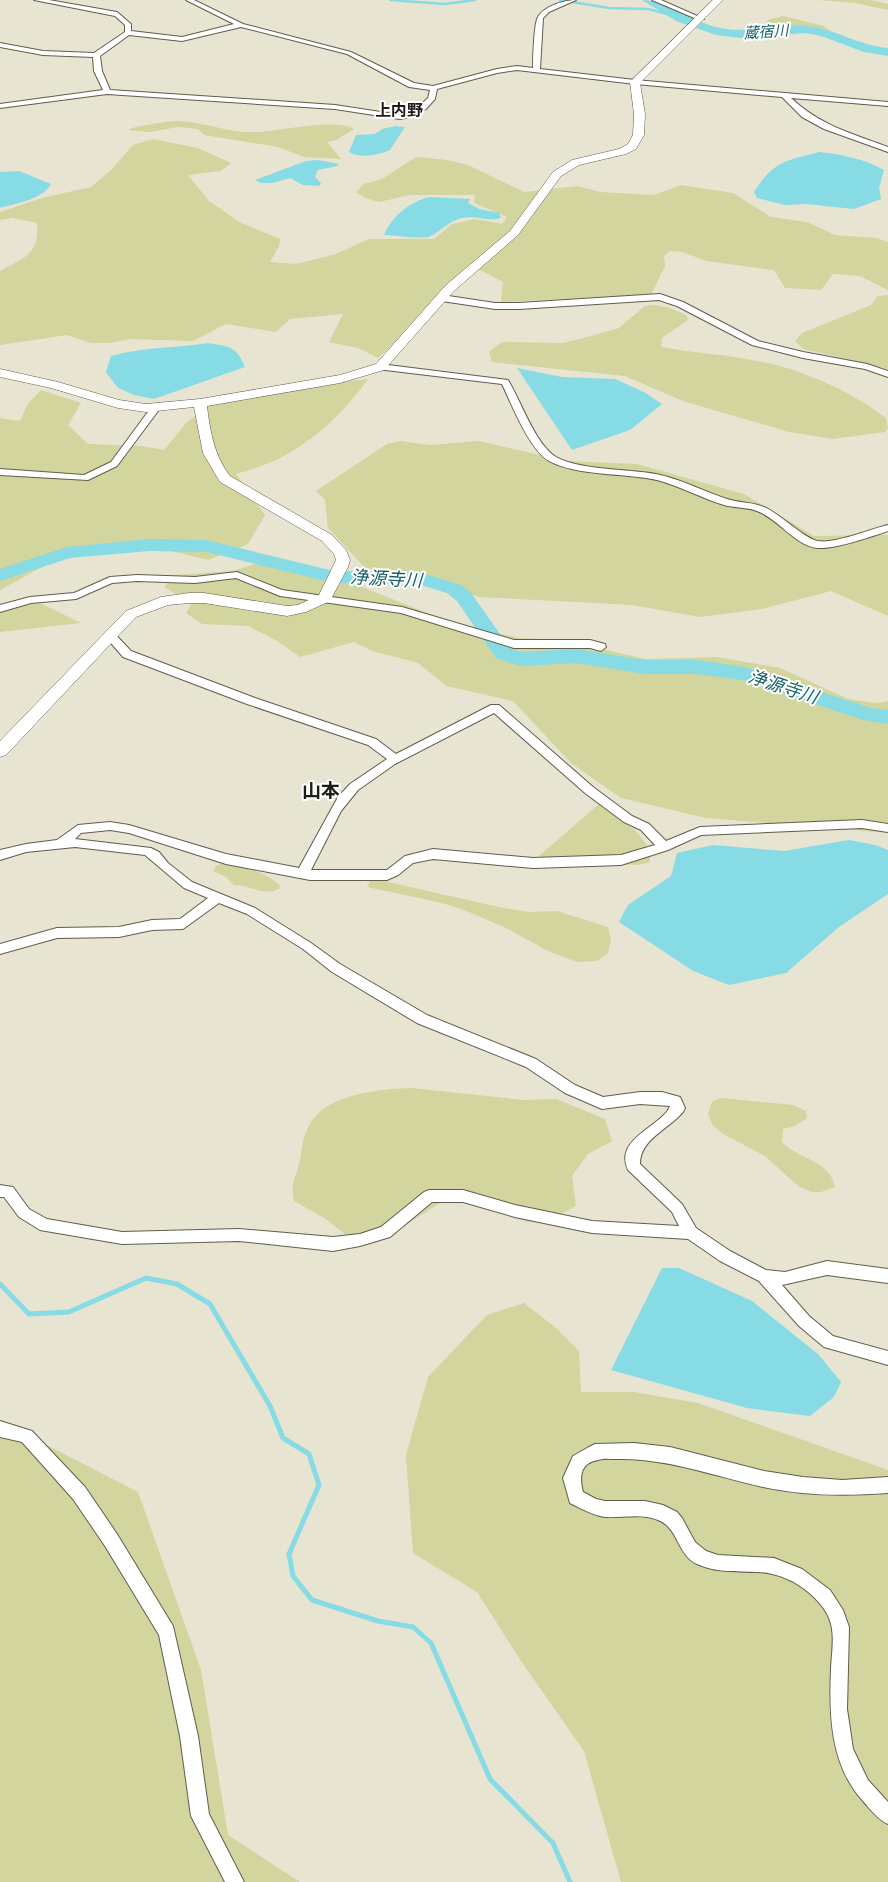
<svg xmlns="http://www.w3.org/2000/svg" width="888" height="1882" font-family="Lato,'Noto Sans JP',sans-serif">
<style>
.green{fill:#d2d59d}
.water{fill:#86dbe4}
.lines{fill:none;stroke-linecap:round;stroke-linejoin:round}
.stream-far1{stroke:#86dbe4;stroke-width:2.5}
.stream{stroke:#86dbe4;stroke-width:5}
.river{fill:#86dbe4;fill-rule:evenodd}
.street-casing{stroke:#605d4d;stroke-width:2}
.secondary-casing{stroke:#605d4d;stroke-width:1}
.street{fill:#fff;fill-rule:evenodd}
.secondary{fill:#fff;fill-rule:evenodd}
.labels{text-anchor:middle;stroke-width:4;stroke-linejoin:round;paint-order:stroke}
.far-water-label{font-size:15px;font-style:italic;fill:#186067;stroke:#fff}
.far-quarter-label{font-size:16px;font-weight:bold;fill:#1e1c16;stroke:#fff}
.water-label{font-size:18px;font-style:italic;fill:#186067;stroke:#fff}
.quarter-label{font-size:19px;font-weight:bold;fill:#1e1c16;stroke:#fff}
</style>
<rect width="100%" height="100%" fill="#e7e4d2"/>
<!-- green -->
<g class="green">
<polygon points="818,0 871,0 888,4 888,10 855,3"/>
<polygon points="783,16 824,26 831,31 799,26 777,29 763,26 768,20"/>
<path d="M175,121c29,0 54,13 83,11 24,-1 76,-14 96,-3l-18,11 -9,2 14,17 -37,-2 -26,-10 -74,-12 -6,-6 -20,-2 -28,5 -22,-2c5,-4 38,-8 47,-9z"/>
<path d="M153,139l45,9 33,15 -10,8 -33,4 21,26 32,22 40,16 -2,7 -9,16 26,2 40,-10 33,-15h65l18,-15 23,-5 27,5 5,-7 -33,-14 1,-8h-65l-31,7 -14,-4 -9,-6 8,-8 18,-5 34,-22 32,3 20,5 56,27 54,-6 22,6 54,3 27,-10 52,8 38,24 36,5 28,13 41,3 12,4v48l-28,-14 -27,-2 -12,16 -36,-2 -11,-18 -68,-9 -23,-9 -13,-1 -6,5 1,10 -14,29 -150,7 2,-20 -31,-16 -51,53 -43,39 -20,-10 -29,-6 14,-28 -53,5 -14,13 -50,-8 -33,17 -62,-2 -21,4h-19l-24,-8 -67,10v-74c24,-13 40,-17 37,-48l-25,-5 -12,2v-8l42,-14 49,-11 21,-18 21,-24z"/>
<polygon points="888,295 888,369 803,349 795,341 802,333 871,305 878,296"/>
<path d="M655,305l15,3 16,7 2,5 -26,18 -1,9c31,6 64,7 96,14 45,8 92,29 129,57l2,10 -3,4 -52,7 -44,-7 -106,-31 -58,-25 -133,-14 -3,-10 13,-10 60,1 18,-4 39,-11 26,-22z"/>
<path d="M368,379c-24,34 -55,63 -92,81 -13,6 -27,10 -40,14l29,41 -17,29 -40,16 -77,-19 -67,14 -64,35v-172l20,3 7,-16 14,-15 40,13 -13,22 20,19 54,2 22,4 23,-28 26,-19 56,-13z"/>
<polygon points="401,441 430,445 478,441 567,461 637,464 744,494 814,536 888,535 888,616 831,591 762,609 700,617 632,605 480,597 365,568 328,528 325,500 316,491 387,444"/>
<polygon points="255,564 319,570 450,622 519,638 563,640 646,659 717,657 780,668 848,699 876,703 888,701 888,833 706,818 621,798 571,763 513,701 446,686 418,663 372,651 354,642 300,657 277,641 248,626 202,624 186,613 192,603 164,587 174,575 233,571"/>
<polygon points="40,603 81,623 0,632 0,608"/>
<polygon points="600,803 637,832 650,849 650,862 638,865 544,861 538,857"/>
<path d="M221,864c18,2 48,8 60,23 -13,11 -31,-2 -47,-2l-8,-8 -13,-6 3,-5z"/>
<polygon points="375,879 503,908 530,912 557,911 608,927 611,940 608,953 597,961 577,962 550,952 504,927 464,910 442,903 367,887 370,881"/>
<path d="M411,1088l112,12 33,-1 49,20 7,22 -24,13 -16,22 4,30 -31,17 -18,-1 -23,-9 -45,-13 -18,2 -44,29 -42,8 -9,-4 -20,-16 -32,-18c-4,-20 2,-22 6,-41 2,-13 3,-24 10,-36 16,-30 71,-35 101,-36z"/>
<path d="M720,1098l73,7 13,6 1,7 -12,8 -12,3 -1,13c17,18 48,18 53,45l-14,5h-9l-14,-6 -33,-30 -42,-22 -10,-8 -5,-12 4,-12z"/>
<polygon points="524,1303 556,1328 579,1351 581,1392 634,1392 698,1403 888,1470 888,1882 621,1882 584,1751 521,1661 477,1592 413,1553 406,1455 428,1377 487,1315"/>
<polygon points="0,1421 138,1492 201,1670 228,1835 300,1882 0,1882"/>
</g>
<!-- water -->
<g class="water">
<path d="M396,126l9,1 -15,23c-12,5 -29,9 -41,2l7,-17 19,-1 7,-5z"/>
<path d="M819,152c21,2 46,7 65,18l-5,18 2,11 -27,10 -48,-5 -21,1 -28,-7 -3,-6c20,-31 31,-31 65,-40z"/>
<polygon points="318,160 339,164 337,166 318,170 315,177 321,183 319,186 303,185 290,178 273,183 261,183 255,180 306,161"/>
<path d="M19,171l32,13c-9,16 -35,19 -51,24v-36z"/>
<path d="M429,197l41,2 -2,4 11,6 20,4 2,5c-12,4 -26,-3 -39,0 -13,3 -20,12 -31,18 -8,4 -37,-1 -47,-1 8,-19 26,-33 45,-38z"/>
<path d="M208,343c21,4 28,2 37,24l-91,32 -20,-4 -16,-7 -12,-16 5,-16c32,-9 64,-8 97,-13z"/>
<polygon points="517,368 562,377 615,379 644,392 662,404 630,430 572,450"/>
<polygon points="849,840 875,845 888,850 888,894 839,927 786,973 729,985 693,971 619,922 628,905 671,876 677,853 713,845 784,851"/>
<polygon points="662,1268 679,1268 752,1301 819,1355 841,1382 834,1397 810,1416 747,1408 611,1370"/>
</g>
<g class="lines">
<!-- stream-far1 -->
<g class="stream-far1">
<polyline points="390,0 445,4 475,0"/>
<polyline points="560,0 609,8 648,9 683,18"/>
</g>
<!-- stream -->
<polyline class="stream" points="0,1284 29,1314 69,1312 146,1278 177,1284 210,1304 270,1406 283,1438 309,1454 319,1485 289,1554 293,1576 312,1600 378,1621 413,1627 431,1643 490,1779 553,1843 570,1882"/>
<!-- river -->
<g class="river">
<path d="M642,0c26,0 48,21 74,27 31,8 61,-4 91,-1 29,3 53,20 81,22v8l-24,-4 -43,-16 -15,-3 -66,5 -24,-3 -40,-14z"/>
<polygon points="149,539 206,540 334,571 419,572 461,585 471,593 510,648 520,652 576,649 645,660 696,660 745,667 871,708 888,710 888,724 863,720 743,680 696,674 645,674 576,663 519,666 496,658 457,601 447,593 418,584 334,583 206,552 149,551 70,558 0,581 0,569 67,547"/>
</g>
<!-- street casing -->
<g class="street-casing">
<g id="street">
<path d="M34,0h15l68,12 14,12v7l51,6 52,-13 -48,-24h8l49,24 108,28 63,31 19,3 64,-17 20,-3 16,2c0,-10 1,-45 5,-51 6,-11 27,-17 38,-17l-27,12 -6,6 -3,51 95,11 253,22v4l-97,-8c30,28 60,35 97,49v5l-64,-23 -22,-12 -20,-20 -147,-13 -118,-14 -20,3 -60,16 -2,10 -9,10 -12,7 -14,3 -65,-10 -228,-15 -107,14v-4l103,-14 -9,-19 -1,-14 -50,-2 -43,-8v-4l43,8 51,2 31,-21v-7l-10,-9zM241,27l106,27 62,33 21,3 -2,8 -13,12 -15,5 -65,-10 -225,-15 -8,-19 -2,-15 29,-21 53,6z"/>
<polygon points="652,0 661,0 704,19 699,20"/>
<polygon points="660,294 683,302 758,341 803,352 867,364 888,371 888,377 865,369 803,358 752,345 677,306 659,300 519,309 495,309 442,301 438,298 442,295 495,303 519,303"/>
<path d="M380,364l128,16c13,21 27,64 48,77 23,13 72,12 100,17 25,5 47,17 71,25 12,4 26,3 37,8 15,6 42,33 54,34 17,3 52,-12 70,-16v6c-18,6 -52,18 -70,17 -23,-2 -39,-29 -61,-37 -10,-4 -22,-3 -33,-6 -23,-7 -44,-19 -67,-25 -32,-7 -81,-4 -108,-19 -20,-12 -37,-56 -47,-77l-125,-15 -1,-2z"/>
<polygon points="156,404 161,407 117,466 88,480 0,475 0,469 84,475 111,462 153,405"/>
<polygon points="237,572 282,590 402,607 514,640 590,640 605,644 606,647 601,651 590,648 514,648 401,613 280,596 236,578 195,583 137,581 112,583 76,599 31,603 0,612 0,605 30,597 74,593 110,577 137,575 195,577"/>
<path d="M109,631l4,1 18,19 124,47 121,41 20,15 95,-49h8l94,82 39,29 17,8 17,17 34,-14 162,-7 26,4v8l-26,-4 -161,7 -33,15 -47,15 -88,3 -100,-9 -20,4 -15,12 -11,5h-77l-84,-16 -97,-31 -19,-3 -29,3 -6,6 76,9 8,4 9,11 24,19 63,26 56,35 29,21 87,51 109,44 39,26 28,12 37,-5h22l18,5 5,11 -2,4c-14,17 -43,27 -43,52l42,40 14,24 34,23 36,19 19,2 42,-11 61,8v14l-61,-8 -45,10 27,31 24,20 55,15v14l-64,-18 -25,-21 -40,-45 -39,-20 -32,-22 -96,-6 -77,-16 -52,-15h-31l-42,35 -30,9 -27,5 -94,-10 -117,3 -82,-14 -21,-13 -15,-20h-4v-12l13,2 16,22 18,10 75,13 117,-3 94,8 27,-3 21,-7 43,-35 5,-2h34l52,15 77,16 87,5 -7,-14 -44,-42c-15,-32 35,-44 42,-64l-30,-2 -38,5 -37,-16 -39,-26 -109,-44 -85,-51 -29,-23 -56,-35 -28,-11 -36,26 -31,1 -33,7 -62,1 -57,16v-10l57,-16 62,-1 33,-7 28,-1 28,-21 -24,-10 -39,-33 -70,-8 -49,5 -26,8v-10l26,-6 31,-4 21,-15 32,-3 19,3 97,29 73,14 39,-71 12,-13 37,-25 -19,-14 -121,-41 -124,-47 -19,-22zM494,713l91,80 39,29 17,8 14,15 -34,10 -88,3 -100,-9 -28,7 -18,14h-76l30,-59 17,-21 37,-26z"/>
<polygon points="0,1421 32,1431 85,1487 117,1534 173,1626 198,1736 209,1814 244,1882 225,1882 191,1816 180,1736 159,1635 105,1546 73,1499 22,1442 0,1437"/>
<path d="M634,1443l36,4 94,24 39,6 39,3 46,-3v16c-42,3 -84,3 -125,-6 -49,-11 -96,-29 -146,-28 -6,0 -13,-1 -19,1 -18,3 -19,17 -15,32l13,7 9,2h40l18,4 14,7 5,6 13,24 11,9 12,4 56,3 28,11 28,21 13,20 6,17 -2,82 6,40 15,31 20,22v22c-10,-4 -18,-15 -25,-23 -33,-36 -34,-87 -32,-133 1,-20 6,-41 -7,-59 -15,-21 -40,-36 -67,-37 -21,-1 -40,1 -60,-8 -20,-9 -18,-36 -39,-44 -16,-7 -36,-2 -53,-3 -13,-2 -23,-8 -35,-14l-7,-25 10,-22 16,-9 6,-3z"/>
</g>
</g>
<!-- secondary casing -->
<g class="secondary-casing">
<path id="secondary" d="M713,0h10l-83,83 5,31 -1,21 -8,14 -10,5 -47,11 -18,11 -43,59 -64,56 -70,79 -44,13 -133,23c3,25 7,49 23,70l102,59 14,15 4,10 -2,7 -18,34 -24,11 -19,4 -83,-13h-15l-21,2 -32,12 -130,138 -6,2v-16l126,-130 35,-14 28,-4h15l83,13 11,-1 21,-10 17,-35 -2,-6 -12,-13 -102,-59 -17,-29 -9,-46 -48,5 -28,-4 -67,-20 -51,-11v-8l58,13 61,18 27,4 54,-5 140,-24 36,-11 70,-79 64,-54 43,-59 19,-12 47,-11 9,-5 5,-9 1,-21 -4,-32z"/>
</g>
<!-- street -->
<use href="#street" class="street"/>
<!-- secondary -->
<use href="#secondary" class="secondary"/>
</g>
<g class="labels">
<!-- far-water labels -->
<g class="far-water-label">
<text transform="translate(766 32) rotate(-4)" y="5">蔵宿川</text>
</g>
<!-- far-quarter labels -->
<g class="far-quarter-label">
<text x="399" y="116">上内野</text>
</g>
<!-- water labels -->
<g class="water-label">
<text transform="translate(386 579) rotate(3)" y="6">浄源寺川</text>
<text transform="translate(783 687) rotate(18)" y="6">浄源寺川</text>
</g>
<!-- quarter labels -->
<g class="quarter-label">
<text x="321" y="797">山本</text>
</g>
</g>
</svg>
